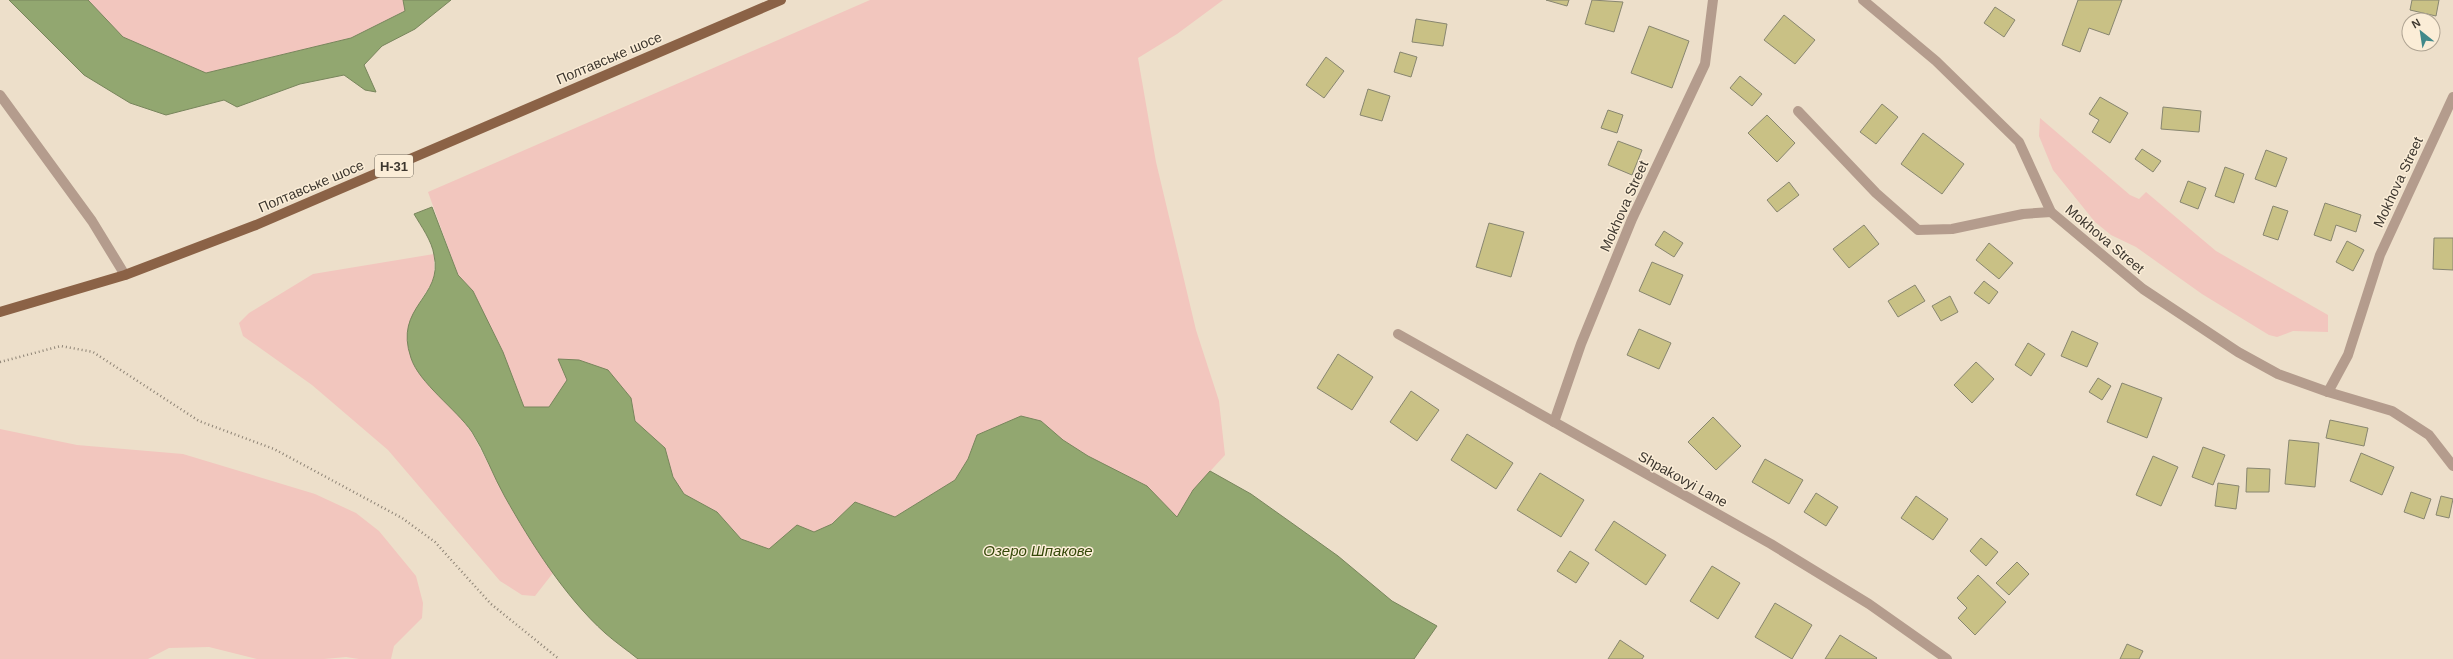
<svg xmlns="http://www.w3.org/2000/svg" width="2453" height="659" font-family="Arial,sans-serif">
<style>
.green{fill:#f2c6be}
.water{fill:#92a770;stroke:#78855c}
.building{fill:#c9c185;stroke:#888670}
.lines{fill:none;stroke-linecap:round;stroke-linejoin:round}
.path{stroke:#8d8375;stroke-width:2.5;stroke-dasharray:1 3;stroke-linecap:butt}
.service{stroke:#b49c8d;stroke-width:10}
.minor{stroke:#b49c8d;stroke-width:10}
.primary{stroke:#8b6246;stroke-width:10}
.labels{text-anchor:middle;stroke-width:3;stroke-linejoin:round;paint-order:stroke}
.shield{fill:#fbedd7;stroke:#756d61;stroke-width:1}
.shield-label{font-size:13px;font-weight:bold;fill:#3c362e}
.street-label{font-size:14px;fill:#3c362e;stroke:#fbedd7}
.water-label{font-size:15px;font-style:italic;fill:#354809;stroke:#fbedd7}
</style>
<rect width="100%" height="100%" fill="#eddfca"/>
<!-- green -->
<g class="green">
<polygon points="88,0 403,0 405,11 351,38 206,73 123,37"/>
<polygon points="870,0 1223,0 1177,34 1138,58 1156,162 1196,330 1219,401 1225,455 1193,490 1177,517 1146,486 1088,456 1063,440 1041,421 1021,416 977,435 968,459 955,480 895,517 855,502 832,524 814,532 783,538 769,550 741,539 717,512 684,494 673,477 665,448 635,421 631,398 558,359 567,380 549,408 524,407 503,352 473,291 458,275 428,192"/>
<polygon points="2040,118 2130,195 2139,199 2146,192 2216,251 2328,315 2328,332 2293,331 2277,337 2269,335 2202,294 2136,247 2111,235 2095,222 2053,170 2039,136"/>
<polygon points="434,254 434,280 420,301 433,390 456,411 472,433 506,498 553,573 535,596 522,595 500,581 388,450 312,385 243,336 239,323 249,313 313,274"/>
<polygon points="0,429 77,445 183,454 315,494 356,513 379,531 416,576 423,603 422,618 394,646 391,659 359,659 346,657 324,659 257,659 209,647 169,648 148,659 0,659"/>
</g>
<!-- water -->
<g class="water">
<polygon points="9,0 88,0 123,37 206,73 351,38 405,11 403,0 451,0 415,29 382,46 364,65 376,92 365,90 344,75 300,84 237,107 224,100 166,115 130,103 84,75"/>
<path d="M432,207l26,68 15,16 30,61 21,55h25l18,-27 -9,-21 21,1 29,10 23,28 4,23 30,27 8,29 11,17 33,18 24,27 28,10 28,-24 17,7 18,-8 23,-22 40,15 60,-37 13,-21 9,-24 44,-19 20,5 22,19 25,16 59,30 30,31 16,-27 17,-19 41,23 45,32 42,30 54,45 45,25 -23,33h-776c-11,-9 -23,-17 -33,-26 -40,-36 -74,-90 -100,-136 -12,-21 -20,-45 -33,-65 -16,-23 -53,-49 -61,-74 -18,-52 33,-60 23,-103 -2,-14 -13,-29 -20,-41z"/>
</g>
<!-- building -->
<g class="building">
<polygon points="1546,0 1569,0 1567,6"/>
<polygon points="1592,0 1623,2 1614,32 1585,24"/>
<polygon points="2078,0 2122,0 2109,35 2089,28 2080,52 2062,45"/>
<polygon points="2412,0 2439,0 2436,16 2410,10"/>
<polygon points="1995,7 2015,20 2004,37 1984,23"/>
<polygon points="1784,15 1815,40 1795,64 1764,40"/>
<polygon points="1416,19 1447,24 1443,46 1412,42"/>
<polygon points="1649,26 1689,41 1672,88 1631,73"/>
<polygon points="1400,52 1417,57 1411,77 1394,72"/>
<polygon points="1326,57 1344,71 1324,98 1306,85"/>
<polygon points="1740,76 1762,94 1752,106 1730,88"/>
<polygon points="1368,89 1390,96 1382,121 1360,115"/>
<polygon points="2100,97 2128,113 2110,143 2092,132 2099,120 2089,114"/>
<polygon points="1882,104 1898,117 1876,144 1860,132"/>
<polygon points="2163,107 2201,111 2199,132 2161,129"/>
<polygon points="1608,110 1623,115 1617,133 1601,128"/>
<polygon points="1767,115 1795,143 1777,162 1748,133"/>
<polygon points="1923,133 1964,164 1942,194 1901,164"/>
<polygon points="1618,141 1642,150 1632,175 1608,165"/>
<polygon points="2142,149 2161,161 2153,172 2135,159"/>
<polygon points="2266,150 2287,158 2276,187 2255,179"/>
<polygon points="2225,167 2244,174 2234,203 2215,196"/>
<polygon points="2188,181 2206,188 2198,209 2180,202"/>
<polygon points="1789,182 1799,195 1777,212 1767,200"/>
<polygon points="2325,203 2361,215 2356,232 2336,225 2331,241 2314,235"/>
<polygon points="2273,206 2288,211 2278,240 2263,235"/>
<polygon points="1489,223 1524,232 1511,277 1476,267"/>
<polygon points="1864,225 1879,244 1849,268 1833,249"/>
<polygon points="1664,231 1683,243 1674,257 1655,245"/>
<polygon points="2434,238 2453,238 2453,270 2433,269"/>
<polygon points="2347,241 2364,250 2353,271 2336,262"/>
<polygon points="1989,243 2013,263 1999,279 1976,260"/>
<polygon points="1652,262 1683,275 1670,305 1639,291"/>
<polygon points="1984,281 1998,292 1989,304 1974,293"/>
<polygon points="1915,285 1925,301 1898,317 1888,301"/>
<polygon points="1950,296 1958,312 1941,321 1932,306"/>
<polygon points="1639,329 1671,343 1659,369 1627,355"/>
<polygon points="2072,331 2098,343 2087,367 2061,356"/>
<polygon points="2028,343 2045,354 2031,376 2015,365"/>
<polygon points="1338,354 1373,377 1352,410 1317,388"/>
<polygon points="1976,362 1994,379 1972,403 1954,385"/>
<polygon points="2098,378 2111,386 2102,400 2089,392"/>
<polygon points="2122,383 2162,398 2147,438 2107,422"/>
<polygon points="1411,391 1439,410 1417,441 1390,422"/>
<polygon points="1713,417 1741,446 1716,470 1688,442"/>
<polygon points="2330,420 2368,428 2364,446 2326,438"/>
<polygon points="1467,434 1513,463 1496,489 1451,460"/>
<polygon points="2289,440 2319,443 2315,487 2285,484"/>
<polygon points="2203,447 2225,455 2213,485 2192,477"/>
<polygon points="2361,453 2394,467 2382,495 2350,481"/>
<polygon points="2153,456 2178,467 2161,506 2136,495"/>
<polygon points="1765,459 1803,480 1789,504 1752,482"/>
<polygon points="2247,468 2270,469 2269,492 2246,492"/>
<polygon points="1540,473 1584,500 1561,537 1517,510"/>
<polygon points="2218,483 2239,486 2236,509 2215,506"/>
<polygon points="2411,492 2431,499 2424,519 2404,512"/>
<polygon points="1816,493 1838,507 1826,526 1804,512"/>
<polygon points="1916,496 1948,519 1933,540 1901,518"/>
<polygon points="2441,496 2453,499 2449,518 2436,515"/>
<polygon points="1614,521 1666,555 1646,585 1595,550"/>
<polygon points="1981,538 1998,552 1986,566 1970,551"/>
<polygon points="1570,551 1589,563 1576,583 1557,571"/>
<polygon points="2017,562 2029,574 2009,595 1996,583"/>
<polygon points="1712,566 1740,583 1718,619 1690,601"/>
<polygon points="1978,575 2006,602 1975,635 1958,618 1967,608 1957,598"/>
<polygon points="1775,603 1812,625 1792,659 1755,637"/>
<polygon points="1840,635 1877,658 1876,659 1825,659"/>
<polygon points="1620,640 1644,656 1642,659 1608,659"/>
<polygon points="2127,644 2143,651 2139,659 2120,659"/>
</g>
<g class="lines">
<!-- path -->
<polyline class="path" points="0,362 61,346 93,352 199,421 274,449 402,518 435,542 491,604 559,659"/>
<!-- service -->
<polyline class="service" points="1798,111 1876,193 1918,230 1952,229 2023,214 2051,212"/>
<!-- minor -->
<g class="minor">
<polyline points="1863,0 1936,61 2019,142 2051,212 2143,289 2238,352 2278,374 2328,392 2392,411 2429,435 2453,466"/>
<polyline points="0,95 92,221 125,275"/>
<polyline points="1398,334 1771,544 1869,604 1947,659"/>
<polyline points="2328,392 2348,355 2380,255 2453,97"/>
<polyline points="1554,422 1581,344 1632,219 1705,64 1713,0"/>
</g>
<!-- primary -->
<polyline class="primary" points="0,312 125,275 256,225 781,0"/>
</g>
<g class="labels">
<!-- shield labels -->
<rect class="shield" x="375" y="155" width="38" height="22" rx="3"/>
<g class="shield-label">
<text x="394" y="171">Н-31</text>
</g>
<!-- street labels -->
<g class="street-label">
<text transform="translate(609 58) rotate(-23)" y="5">Полтавське шосе</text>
<text transform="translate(2398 182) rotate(-65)" y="5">Mokhova Street</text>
<text transform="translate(311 186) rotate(-23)" y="5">Полтавське шосе</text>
<text transform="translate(1624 206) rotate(-66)" y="5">Mokhova Street</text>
<text transform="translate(2105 239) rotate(40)" y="5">Mokhova Street</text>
<text transform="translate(1683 479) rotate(29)" y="5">Shpakovyi Lane</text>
</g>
<!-- water labels -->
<g class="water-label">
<text x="1038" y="556">Озеро Шпакове</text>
</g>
</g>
<!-- north arrow -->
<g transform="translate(2421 32) rotate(330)"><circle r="19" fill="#fbedd7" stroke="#afa493"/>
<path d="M0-3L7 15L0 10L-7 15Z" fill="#41898a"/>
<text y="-6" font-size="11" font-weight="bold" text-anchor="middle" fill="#3c362e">N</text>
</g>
</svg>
